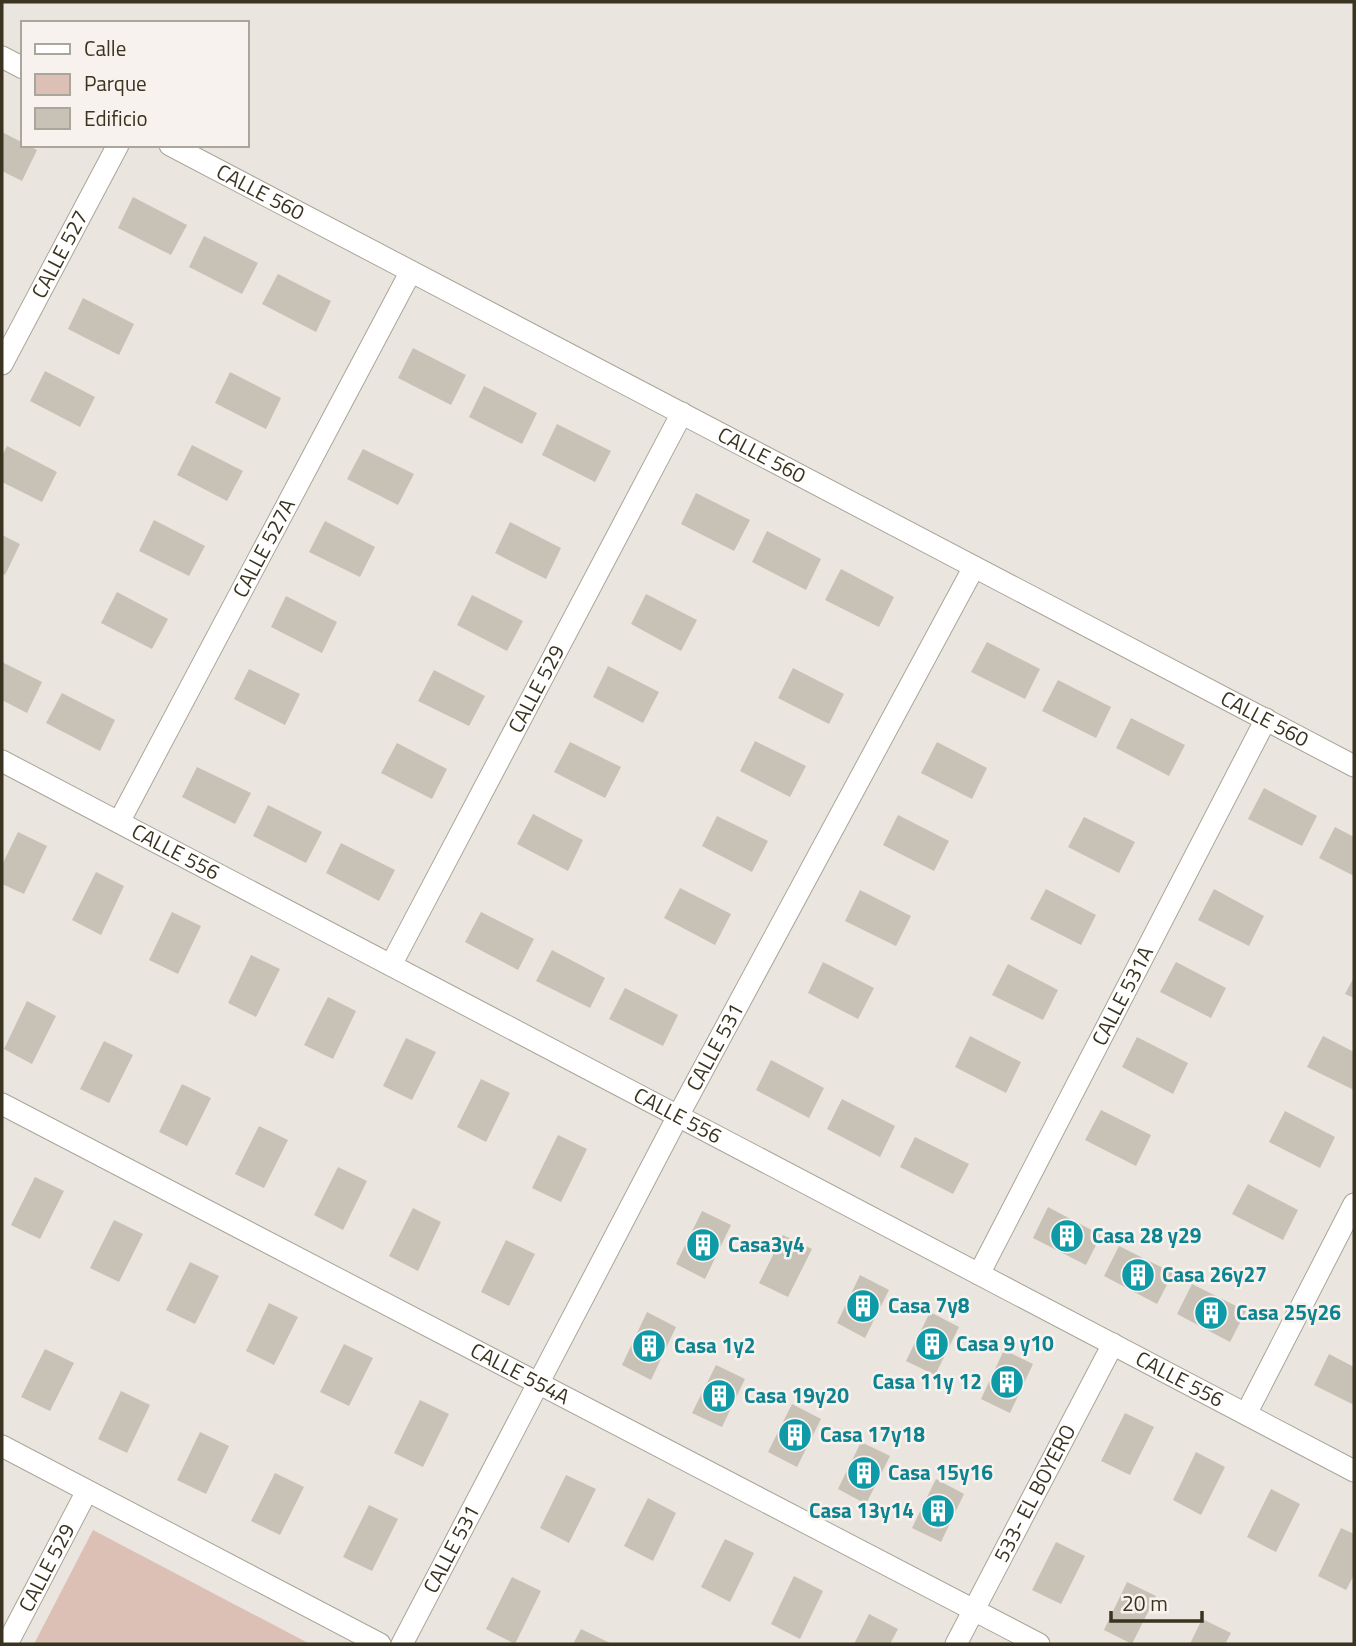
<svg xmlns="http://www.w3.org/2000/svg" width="1356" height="1646" font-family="'Titillium Web',sans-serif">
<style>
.green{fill:#dcc0b6}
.building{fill:#c8c1b6}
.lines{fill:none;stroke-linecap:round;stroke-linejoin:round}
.street-casing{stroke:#aba599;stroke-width:23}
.street{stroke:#fff;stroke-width:21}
.labels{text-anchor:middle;stroke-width:5;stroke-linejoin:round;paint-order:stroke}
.street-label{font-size:21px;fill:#3a331f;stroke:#f7f2ee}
.culture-label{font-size:21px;font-weight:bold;fill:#0d838f;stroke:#f7f2ee;text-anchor:start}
</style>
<rect width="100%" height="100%" fill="#eae5de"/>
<!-- green -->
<polygon class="green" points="93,1530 310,1644 34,1644"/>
<!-- building -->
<g class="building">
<polygon points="2,132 37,150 22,181 2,171"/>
<polygon points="133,197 187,225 171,255 118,228"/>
<polygon points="204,236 258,263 242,294 189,267"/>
<polygon points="278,274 331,301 316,332 262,304"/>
<polygon points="83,298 134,324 119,355 68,329"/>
<polygon points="413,348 466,375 451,405 398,378"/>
<polygon points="45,371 95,397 80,427 30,401"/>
<polygon points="230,372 281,398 266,429 215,403"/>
<polygon points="484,386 537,413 522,444 469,417"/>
<polygon points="557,424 611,451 595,482 542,455"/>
<polygon points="192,445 243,471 227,501 177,475"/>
<polygon points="7,446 57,472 42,502 2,482 2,456"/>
<polygon points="363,449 414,474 398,505 347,479"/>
<polygon points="696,493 750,520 734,551 681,524"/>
<polygon points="154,520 205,546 189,576 139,551"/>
<polygon points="325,521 375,547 360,577 309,552"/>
<polygon points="510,522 561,548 546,579 495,553"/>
<polygon points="767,531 821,559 806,590 752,562"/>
<polygon points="2,535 20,544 5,575 2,573"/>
<polygon points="841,569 894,597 879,627 825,600"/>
<polygon points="117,592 168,619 152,649 101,623"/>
<polygon points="646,594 697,620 681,651 631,624"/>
<polygon points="472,595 523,621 507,651 457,625"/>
<polygon points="286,596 337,622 322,653 271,627"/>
<polygon points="987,642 1040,669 1025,699 971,672"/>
<polygon points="2,662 42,682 27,713 2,700"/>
<polygon points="608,666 659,692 643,723 593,697"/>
<polygon points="793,668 844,694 829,724 778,698"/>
<polygon points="249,669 300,694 285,725 234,699"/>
<polygon points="434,670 485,696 469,726 418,701"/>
<polygon points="1058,680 1111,707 1096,738 1042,711"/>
<polygon points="62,693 115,720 100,751 46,723"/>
<polygon points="1131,718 1185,745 1169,776 1116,748"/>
<polygon points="755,741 806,766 790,797 740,771"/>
<polygon points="570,742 621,767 605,798 554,772"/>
<polygon points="937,742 987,768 972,799 921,773"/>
<polygon points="397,743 447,769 432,799 381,773"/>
<polygon points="197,767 251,793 235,824 182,797"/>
<polygon points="1264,788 1317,816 1302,846 1248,819"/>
<polygon points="268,805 322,832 306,863 253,836"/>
<polygon points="533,814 583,840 568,871 517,844"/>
<polygon points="898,815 949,841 934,871 883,845"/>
<polygon points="717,816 768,841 752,872 702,846"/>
<polygon points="1084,817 1135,842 1119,873 1068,847"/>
<polygon points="1335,827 1354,837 1354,876 1319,858"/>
<polygon points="18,832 47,846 24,894 2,884 2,865"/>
<polygon points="341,843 395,870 379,901 326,873"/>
<polygon points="96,872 124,886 101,935 72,920"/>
<polygon points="680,888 731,914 715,945 664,918"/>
<polygon points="1046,889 1096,915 1081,945 1030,919"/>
<polygon points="1214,889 1264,916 1249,946 1198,920"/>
<polygon points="860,890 911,916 896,946 845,921"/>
<polygon points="172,912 201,926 178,974 149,960"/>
<polygon points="481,912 534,939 518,970 465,942"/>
<polygon points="552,950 605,978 590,1008 536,981"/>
<polygon points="251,955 280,969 256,1017 228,1003"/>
<polygon points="823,962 874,988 858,1019 808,993"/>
<polygon points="1176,962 1226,988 1211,1018 1160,992"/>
<polygon points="1008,964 1058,990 1043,1020 992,995"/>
<polygon points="1354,977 1354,998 1345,994"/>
<polygon points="625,988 678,1015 663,1046 609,1019"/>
<polygon points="328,997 356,1011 333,1059 304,1045"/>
<polygon points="27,1001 56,1016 32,1064 4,1049"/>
<polygon points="970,1036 1021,1062 1006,1093 955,1067"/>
<polygon points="1323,1036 1354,1052 1354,1090 1307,1067"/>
<polygon points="1137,1037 1188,1063 1173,1094 1122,1067"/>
<polygon points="406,1038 436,1052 412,1100 383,1086"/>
<polygon points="104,1041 133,1055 109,1103 80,1089"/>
<polygon points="771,1060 824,1088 809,1118 756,1090"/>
<polygon points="481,1079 510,1093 486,1142 457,1127"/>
<polygon points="182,1084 211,1098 187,1146 159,1132"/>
<polygon points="842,1099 895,1126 880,1157 827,1129"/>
<polygon points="1101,1110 1151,1135 1136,1166 1085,1140"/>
<polygon points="1285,1111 1335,1137 1320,1168 1269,1142"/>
<polygon points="259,1126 288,1140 264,1188 235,1174"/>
<polygon points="558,1135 587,1149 561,1202 532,1188"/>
<polygon points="915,1137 969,1164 953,1194 900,1167"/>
<polygon points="338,1167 367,1181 343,1230 314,1215"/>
<polygon points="35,1177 64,1191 40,1239 11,1225"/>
<polygon points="1248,1184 1298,1210 1283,1240 1232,1214"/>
<polygon points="1048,1207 1101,1235 1086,1265 1033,1238"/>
<polygon points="413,1208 441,1222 418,1271 389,1256"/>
<polygon points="702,1211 731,1225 705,1279 676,1264"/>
<polygon points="114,1220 143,1234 119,1282 90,1268"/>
<polygon points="783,1235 812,1249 788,1297 759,1283"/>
<polygon points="506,1240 535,1254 509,1306 481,1292"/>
<polygon points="1119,1246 1173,1273 1157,1304 1104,1276"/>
<polygon points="190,1262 219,1276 195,1324 166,1310"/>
<polygon points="860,1275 889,1290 865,1338 837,1323"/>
<polygon points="1192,1284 1246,1311 1230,1342 1177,1314"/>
<polygon points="269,1303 298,1317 274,1365 246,1351"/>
<polygon points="647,1312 676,1327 651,1380 622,1365"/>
<polygon points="930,1312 959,1327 935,1375 906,1361"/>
<polygon points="344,1344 373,1358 349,1406 320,1392"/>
<polygon points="45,1349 74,1363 50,1411 21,1397"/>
<polygon points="1004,1350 1033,1364 1010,1413 981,1399"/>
<polygon points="1329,1354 1354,1367 1354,1405 1314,1385"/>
<polygon points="716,1365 745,1379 722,1427 692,1413"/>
<polygon points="121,1391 150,1405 127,1453 98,1439"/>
<polygon points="420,1400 449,1414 423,1467 394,1453"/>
<polygon points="792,1404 821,1419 797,1467 768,1452"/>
<polygon points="1125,1413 1154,1427 1130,1475 1101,1461"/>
<polygon points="200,1432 229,1446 206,1494 177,1480"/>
<polygon points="861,1442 890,1456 866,1504 838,1489"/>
<polygon points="1196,1452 1225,1467 1201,1515 1173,1500"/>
<polygon points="275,1473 304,1487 280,1535 251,1521"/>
<polygon points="566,1475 596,1489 569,1543 540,1528"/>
<polygon points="936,1479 964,1494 941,1542 912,1528"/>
<polygon points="1271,1489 1300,1504 1276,1552 1247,1537"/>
<polygon points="648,1498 676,1513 653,1561 624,1546"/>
<polygon points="369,1505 398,1519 372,1571 343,1557"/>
<polygon points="1341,1528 1354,1534 1354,1575 1346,1590 1318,1576"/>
<polygon points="725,1539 754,1553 730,1602 701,1587"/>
<polygon points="1056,1542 1085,1556 1061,1604 1032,1590"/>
<polygon points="794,1576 823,1591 800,1639 771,1624"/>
<polygon points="512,1577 541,1591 515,1644 486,1629"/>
<polygon points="1127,1582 1156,1596 1132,1644 1104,1630"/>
<polygon points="869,1614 898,1629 890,1644 854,1644"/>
<polygon points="1202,1619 1231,1633 1225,1644 1190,1644"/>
<polygon points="581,1629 612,1644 573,1644"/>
</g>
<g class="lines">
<!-- street casing -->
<g class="street-casing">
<g id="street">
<polyline points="2,57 23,68"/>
<path id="s1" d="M170,145l1184,621"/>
<path id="s2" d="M2,364l116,-219"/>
<path id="s3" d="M2,761l1352,710"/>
<path id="s4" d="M119,822l291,-549"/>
<path id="s5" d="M391,965l291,-552"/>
<path id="s6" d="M2,1104l1037,540"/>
<path id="s7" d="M979,1274l287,-555"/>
<polyline points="1246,1414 1354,1204"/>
<polyline points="2,1446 380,1644"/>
<path id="s8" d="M7,1644l80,-153"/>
<path id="s9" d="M402,1644l276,-528 296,-549"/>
<path id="s10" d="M956,1644l157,-300"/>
</g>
</g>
<!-- street -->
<use href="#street" class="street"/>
</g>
<!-- icons -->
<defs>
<g id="building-disc" transform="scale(1.75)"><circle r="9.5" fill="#0f9aa8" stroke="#f7f2ee"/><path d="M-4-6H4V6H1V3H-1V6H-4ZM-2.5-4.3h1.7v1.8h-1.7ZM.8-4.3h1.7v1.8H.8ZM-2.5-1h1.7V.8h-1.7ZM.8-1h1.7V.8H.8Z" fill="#fff"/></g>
</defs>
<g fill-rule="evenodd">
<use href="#building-disc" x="1067" y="1236"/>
<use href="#building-disc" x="703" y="1245"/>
<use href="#building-disc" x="1138" y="1275"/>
<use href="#building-disc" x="863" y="1306"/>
<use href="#building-disc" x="1211" y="1313"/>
<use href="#building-disc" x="932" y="1344"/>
<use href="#building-disc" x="649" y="1346"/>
<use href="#building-disc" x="1007" y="1382"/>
<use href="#building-disc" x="719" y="1396"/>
<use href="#building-disc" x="795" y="1435"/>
<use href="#building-disc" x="864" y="1473"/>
<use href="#building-disc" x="938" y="1511"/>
</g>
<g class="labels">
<!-- street labels -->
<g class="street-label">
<text dy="7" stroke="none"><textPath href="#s1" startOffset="102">CALLE 560</textPath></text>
<text dy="7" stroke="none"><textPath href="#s2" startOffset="124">CALLE 527</textPath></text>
<text dy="7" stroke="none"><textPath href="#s1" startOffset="668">CALLE 560</textPath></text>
<text dy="7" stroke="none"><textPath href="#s4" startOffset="310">CALLE 527A</textPath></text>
<text dy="7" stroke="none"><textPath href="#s5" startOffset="312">CALLE 529</textPath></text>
<text dy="7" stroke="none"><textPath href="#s1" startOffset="1236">CALLE 560</textPath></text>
<text dy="7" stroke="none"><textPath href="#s3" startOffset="196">CALLE 556</textPath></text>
<text dy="7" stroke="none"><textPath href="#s7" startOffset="313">CALLE 531A</textPath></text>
<text dy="7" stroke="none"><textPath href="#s9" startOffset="674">CALLE 531</textPath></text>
<text dy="7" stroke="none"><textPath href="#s3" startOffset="763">CALLE 556</textPath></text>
<text dy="7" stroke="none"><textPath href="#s6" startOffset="584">CALLE 554A</textPath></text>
<text dy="7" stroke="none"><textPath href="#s3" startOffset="1330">CALLE 556</textPath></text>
<text dy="7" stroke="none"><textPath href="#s10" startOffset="170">533- EL BOYERO</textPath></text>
<text dy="7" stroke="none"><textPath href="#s9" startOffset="107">CALLE 531</textPath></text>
<text dy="7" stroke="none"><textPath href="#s8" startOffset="86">CALLE 529</textPath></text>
</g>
<!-- culture labels -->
<g class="culture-label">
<text x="1092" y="1243">Casa 28 y29</text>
<text x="728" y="1252">Casa3y4</text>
<text x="1162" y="1282">Casa 26y27</text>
<text x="888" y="1313">Casa 7y8</text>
<text x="1236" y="1320">Casa 25y26</text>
<text x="956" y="1351">Casa 9 y10</text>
<text x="674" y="1353">Casa 1y2</text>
<text x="982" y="1389" text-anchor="end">Casa 11y 12</text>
<text x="744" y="1403">Casa 19y20</text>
<text x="820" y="1442">Casa 17y18</text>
<text x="888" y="1480">Casa 15y16</text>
<text x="914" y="1518" text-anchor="end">Casa 13y14</text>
</g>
</g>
<!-- border -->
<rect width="1356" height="1646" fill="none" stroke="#3a331f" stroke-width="7"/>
<!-- legend -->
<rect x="21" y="21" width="228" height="126" fill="#f7f2ee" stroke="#aba69b" stroke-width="2"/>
<rect x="35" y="44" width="35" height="10" fill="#ffffff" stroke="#aba69b" stroke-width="2"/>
<text x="84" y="56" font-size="21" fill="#3a331f">Calle</text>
<rect x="35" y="74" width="35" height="21" fill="#dcc0b6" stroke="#aba69b" stroke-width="2"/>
<text x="84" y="91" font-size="21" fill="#3a331f">Parque</text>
<rect x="35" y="108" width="35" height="21" fill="#c8c1b6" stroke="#aba69b" stroke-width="2"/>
<text x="84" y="126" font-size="21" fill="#3a331f">Edificio</text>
<!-- scale -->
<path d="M1111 1611v10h91v-10" fill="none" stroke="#3a331f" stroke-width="3.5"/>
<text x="1122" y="1611" font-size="21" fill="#3a331f" stroke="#f7f2ee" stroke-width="5" paint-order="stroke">20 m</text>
</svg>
